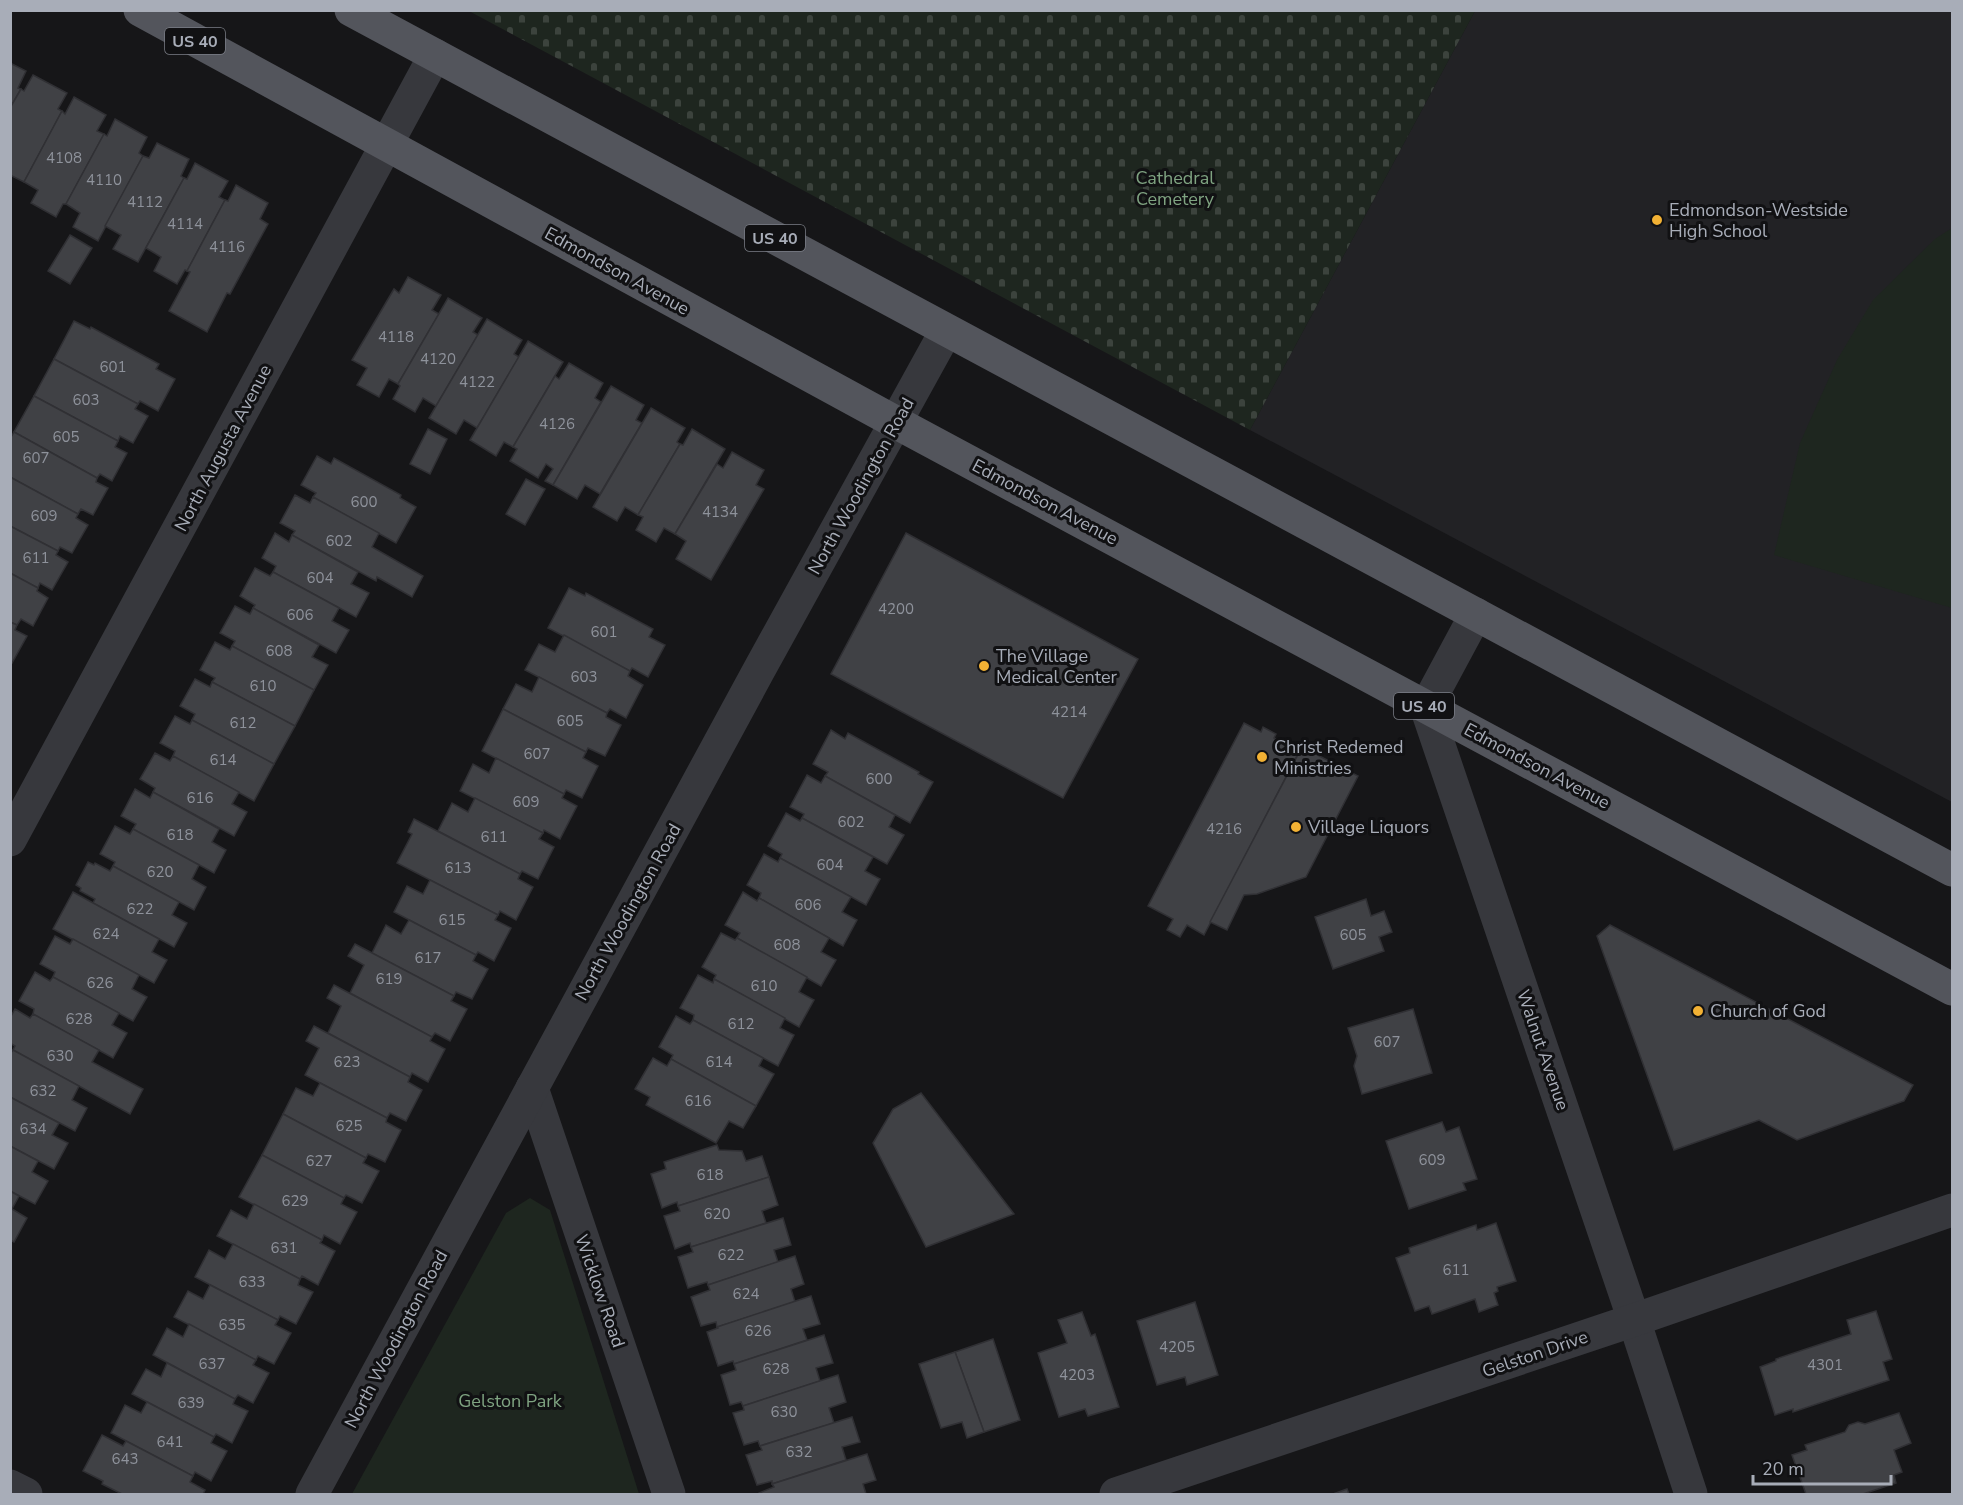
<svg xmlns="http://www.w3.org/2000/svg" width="1963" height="1505" font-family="'Nunito Sans',sans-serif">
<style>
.built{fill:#222225}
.cemetery{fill:url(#cemetery-stones)}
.green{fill:#1e261f}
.building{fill:#404145;stroke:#303034;stroke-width:1.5}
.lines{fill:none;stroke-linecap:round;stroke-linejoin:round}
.minor{stroke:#37383d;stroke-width:33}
.tertiary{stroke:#37383d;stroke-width:33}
.primary{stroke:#53555c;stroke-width:33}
.poi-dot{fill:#f2b134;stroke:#111113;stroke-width:2}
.labels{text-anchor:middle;stroke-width:6;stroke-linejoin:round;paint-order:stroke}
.number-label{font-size:15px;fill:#8e929b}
.shield{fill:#111113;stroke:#7b7e86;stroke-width:1.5}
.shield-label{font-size:16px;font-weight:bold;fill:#a8adb8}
.park-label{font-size:18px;fill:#7fa381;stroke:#111113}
.poi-label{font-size:18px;fill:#a8adb8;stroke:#111113;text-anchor:start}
.street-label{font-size:18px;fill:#a8adb8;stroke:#111113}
</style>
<defs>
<pattern id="cemetery-stones" width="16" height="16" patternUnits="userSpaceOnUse" patternTransform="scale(1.5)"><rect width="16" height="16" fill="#1e261f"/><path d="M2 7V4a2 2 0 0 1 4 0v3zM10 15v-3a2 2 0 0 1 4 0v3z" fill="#3c433d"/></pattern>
</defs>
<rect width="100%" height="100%" fill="#161618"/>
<!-- built -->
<polygon class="built" points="1475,11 1952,11 1952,802 1250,430"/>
<!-- cemetery -->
<polygon class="cemetery" points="469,11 1475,11 1250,430"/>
<!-- green -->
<g class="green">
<polygon points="1952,228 1952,608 1774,555 1800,443 1837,360 1873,300 1935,239"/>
<polygon points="530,1198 550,1210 639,1494 352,1494 506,1213"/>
</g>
<!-- building -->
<g class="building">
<polygon points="10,63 26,71 18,88 21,89 10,108"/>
<polygon points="33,75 67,93 58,109 62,111 24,182 10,175 10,108 21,89 24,91"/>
<polygon points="74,97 106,115 97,131 104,134 66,204 63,204 56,217 31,203 38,190 24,182 62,111 65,114"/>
<polygon points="115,119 147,137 139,153 143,156 98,241 73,227 80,213 66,204 104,134 107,136"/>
<polygon points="157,143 189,159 181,176 184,178 138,262 113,249 121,235 105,226 143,156 149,158"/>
<polygon points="195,163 228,181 219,197 225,200 187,271 185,270 177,284 154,271 161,257 146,248 184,178 187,179"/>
<polygon points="236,185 268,203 260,219 268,224 230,294 227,293 207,332 169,311 190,272 187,271 225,200 228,201"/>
<polygon points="70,235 92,248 70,284 48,271"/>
<polygon points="408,277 441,295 432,310 439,314 398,384 389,379 379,397 357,385 367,368 352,360 394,289 399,293"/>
<polygon points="448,298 482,318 473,332 478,335 436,406 423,398 415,412 393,399 400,386 398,384"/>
<polygon points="487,319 522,340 514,354 519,357 477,428 464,420 456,434 429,418"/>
<polygon points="74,321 90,329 91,327 159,364 156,369 175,379 158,411 140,401 138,404 54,359"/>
<polygon points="528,341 563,362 513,447 504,442 496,456 470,440"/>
<polygon points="54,359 138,404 135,409 148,416 133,443 120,436 118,441 34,396"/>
<polygon points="569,363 603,383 595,398 601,402 553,485 545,481 553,469 546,464 538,478 510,461 517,449 513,447 555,376 559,379"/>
<polygon points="611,386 644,405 636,420 642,423 600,494 585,485 577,499 553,485"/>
<polygon points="34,396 118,441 115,447 127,453 112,481 100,474 97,478 14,432"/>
<polygon points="651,408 685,428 677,442 680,444 638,515 625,507 617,521 593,507"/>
<polygon points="428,429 447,439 430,474 410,464"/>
<polygon points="692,429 725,449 675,534 664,528 656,542 636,530 643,517 638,515 680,444 683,445"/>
<polygon points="14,432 97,478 96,482 108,488 93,515 81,509 78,514 10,477 10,439"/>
<polygon points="732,452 764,470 756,485 764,489 711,580 676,559 686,541 675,534 717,464 723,468"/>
<polygon points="317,456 331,464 334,458 401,495 400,498 416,507 396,543 313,497 316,493 301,485"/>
<polygon points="10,477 78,514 76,518 88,525 72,553 60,547 58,551 10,526"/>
<polygon points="526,479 545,489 525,525 506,514"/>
<polygon points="295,495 310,503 313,497 379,533 372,547 423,576 412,597 377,577 376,581 292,535 295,531 280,523"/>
<polygon points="10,526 58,551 56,555 68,562 52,590 40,583 38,588 10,573"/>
<polygon points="275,533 289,542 292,535 358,572 351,584 369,593 356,617 273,572 276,566 262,558"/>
<polygon points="906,533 1138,659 1063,798 831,674"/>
<polygon points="255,568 270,576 273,572 339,608 332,621 349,630 336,653 253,608 255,605 240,596"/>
<polygon points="10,573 38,588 37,591 48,598 33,626 21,619 17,625 10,622"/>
<polygon points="569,588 585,596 586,593 653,629 649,637 665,645 648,677 632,668 630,671 548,628"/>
<polygon points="235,606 250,614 253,608 319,645 312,657 328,665 314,690 232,646 235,641 220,633"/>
<polygon points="10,622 17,625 15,630 27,636 12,663 10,662"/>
<polygon points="564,635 630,671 628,676 643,685 626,718 610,709 607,713 525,670 539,644 555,652"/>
<polygon points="215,642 230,650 232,646 314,690 295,726 212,682 215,678 200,670"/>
<polygon points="539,677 607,713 606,717 621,725 605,756 588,748 586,752 503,709 516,684 532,692"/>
<polygon points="195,679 210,687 212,682 295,726 274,764 192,720 195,714 180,706"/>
<polygon points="503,709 586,752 583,758 598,766 582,798 566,790 564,794 482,751"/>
<polygon points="175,716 190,724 192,720 274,764 254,801 173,756 175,751 160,743"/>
<polygon points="1244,723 1261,732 1263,727 1276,734 1274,738 1299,752 1204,935 1187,925 1180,937 1167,930 1173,919 1148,906"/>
<polygon points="831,730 845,739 848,733 919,772 918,774 933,782 910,823 825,776 828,772 813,764"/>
<polygon points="1302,747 1358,776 1306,877 1257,894 1244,895 1227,930 1210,922"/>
<polygon points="155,753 170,761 173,756 239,792 232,804 247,812 234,836 153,792 155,788 140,779"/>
<polygon points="496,758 564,794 562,798 577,806 560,839 544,830 543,833 460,791 473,764 489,773"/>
<polygon points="807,775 821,783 825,776 895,815 889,827 904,835 887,864 802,818 804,814 790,807"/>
<polygon points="135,789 150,798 153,792 219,829 212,842 226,850 214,873 133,829 136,824 121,816"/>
<polygon points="475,798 543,833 539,839 554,847 538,879 522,871 520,874 438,831 452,803 468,812"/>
<polygon points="786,813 800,821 802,818 873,857 865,871 880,879 866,905 780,858 782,854 768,846"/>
<polygon points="414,819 520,874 518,879 533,887 516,920 500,911 498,915 397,863 412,834 408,832"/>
<polygon points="115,826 130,834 133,829 199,865 192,879 206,887 194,910 113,866 115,862 100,854"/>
<polygon points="764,854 778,862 780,858 851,897 842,912 857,920 843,946 759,898 761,893 747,885"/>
<polygon points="88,862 94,865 95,863 110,871 113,866 179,902 172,915 187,923 174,947 93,903 95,899 80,891 81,888 76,885"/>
<polygon points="430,880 498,915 495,920 511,928 494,961 478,952 476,955 394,912 407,886 423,894"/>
<polygon points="73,892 159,939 152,952 167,960 154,983 53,929"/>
<polygon points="743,892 757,901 759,898 829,938 821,952 836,960 821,986 737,938 740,933 725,925"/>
<polygon points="1366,899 1371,916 1384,911 1392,932 1379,937 1384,951 1333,969 1315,917"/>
<polygon points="409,920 476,955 473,961 488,969 472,999 456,992 454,996 372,953 386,925 401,934"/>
<polygon points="1610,925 1913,1085 1904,1101 1797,1140 1759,1120 1674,1150 1597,936"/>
<polygon points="721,933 735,940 737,938 807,977 799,992 814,1000 799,1027 714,979 716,975 702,967"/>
<polygon points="55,936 70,944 73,939 139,975 132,989 147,997 133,1021 53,977 55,972 40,964"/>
<polygon points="355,944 454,996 451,1001 467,1009 450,1041 435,1033 432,1037 350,993 364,965 348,956"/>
<polygon points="35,972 50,981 53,977 119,1013 112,1025 127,1033 113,1058 33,1014 34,1009 19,1001"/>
<polygon points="698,975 713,983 714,979 785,1018 780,1028 794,1035 778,1066 693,1020 694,1015 680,1008"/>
<polygon points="334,985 432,1037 430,1041 445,1049 428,1082 412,1073 410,1077 328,1033 341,1006 327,998"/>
<polygon points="15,1009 30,1018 33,1014 99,1050 92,1062 143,1089 130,1114 13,1050 15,1046 10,1043 10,1018"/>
<polygon points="1413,1009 1432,1073 1362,1094 1354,1066 1357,1056 1348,1028"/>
<polygon points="676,1016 690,1024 693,1020 763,1058 759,1066 774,1074 756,1106 671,1059 673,1055 659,1047"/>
<polygon points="314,1026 410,1077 408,1082 422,1090 406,1121 390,1113 387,1118 305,1075 319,1048 306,1041"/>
<polygon points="13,1050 79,1086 72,1100 87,1108 75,1131 10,1097 10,1054"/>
<polygon points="653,1058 667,1066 671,1059 756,1106 743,1128 729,1121 716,1143 646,1105 650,1097 635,1089"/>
<polygon points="320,1083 387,1118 386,1122 401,1130 385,1162 368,1154 366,1158 283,1114 296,1088 313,1096"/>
<polygon points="921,1093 1014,1214 926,1247 873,1143 893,1109"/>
<polygon points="10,1097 59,1123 52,1135 68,1143 54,1169 10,1146"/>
<polygon points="283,1114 366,1158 363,1163 379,1171 362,1203 346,1195 344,1198 262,1155"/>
<polygon points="1442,1122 1446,1132 1459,1127 1477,1179 1463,1183 1466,1190 1409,1209 1386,1141"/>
<polygon points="717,1145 719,1150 742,1151 746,1161 762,1156 769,1177 678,1206 677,1202 662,1208 651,1174 666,1169 664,1162"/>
<polygon points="10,1146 38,1161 32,1172 48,1181 35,1204 10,1191"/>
<polygon points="262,1155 344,1198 341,1204 357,1212 340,1244 324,1235 322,1240 239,1197"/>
<polygon points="769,1177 778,1205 762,1211 766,1223 691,1247 690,1243 675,1249 664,1216 680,1211 678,1206"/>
<polygon points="10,1191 19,1196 12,1209 27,1218 14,1242 10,1240"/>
<polygon points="254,1204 322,1240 320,1243 335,1251 318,1285 302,1276 300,1279 217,1236 231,1210 247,1219"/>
<polygon points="783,1218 791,1245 774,1250 778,1262 708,1285 707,1282 688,1288 678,1257 693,1252 691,1247"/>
<polygon points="1496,1223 1516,1281 1497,1287 1498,1291 1494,1293 1498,1305 1479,1312 1475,1299 1432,1314 1429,1306 1415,1311 1396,1258 1410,1253 1409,1248 1476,1225 1477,1230"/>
<polygon points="233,1244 300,1279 298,1285 313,1292 296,1324 280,1316 278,1320 195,1277 209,1250 225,1259"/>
<polygon points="795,1256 804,1284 791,1289 795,1302 717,1327 716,1322 701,1326 691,1297 710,1290 708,1285"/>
<polygon points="210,1285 278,1320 275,1325 291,1333 274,1364 258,1356 256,1360 174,1317 188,1291 203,1299"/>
<polygon points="811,1296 820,1324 803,1329 807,1340 734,1364 733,1361 718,1366 707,1332 718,1328 717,1327"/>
<polygon points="1195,1302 1218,1375 1187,1385 1185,1377 1157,1385 1137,1321"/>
<polygon points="1876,1311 1892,1359 1883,1362 1889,1380 1793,1412 1793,1409 1775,1415 1760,1367 1776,1361 1776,1359 1851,1334 1847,1320"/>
<polygon points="1082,1312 1091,1336 1095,1334 1119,1407 1088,1416 1085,1409 1059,1417 1038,1353 1067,1343 1058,1320"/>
<polygon points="189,1324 256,1360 253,1365 269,1373 253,1403 238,1395 235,1399 153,1355 167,1328 183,1337"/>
<polygon points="824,1335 833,1363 816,1368 820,1381 743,1406 741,1402 730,1405 721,1375 736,1370 734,1364"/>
<polygon points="993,1339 1020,1420 984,1432 955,1352"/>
<polygon points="955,1352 984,1432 967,1438 962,1422 941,1428 919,1364"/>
<polygon points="167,1363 235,1399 233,1404 248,1411 232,1443 216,1434 214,1437 132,1394 146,1369 161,1377"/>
<polygon points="838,1375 846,1402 829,1408 834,1423 760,1446 758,1441 744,1445 733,1413 744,1410 743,1406"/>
<polygon points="147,1402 214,1437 211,1443 227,1451 211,1481 195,1472 193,1476 111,1433 125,1405 141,1413"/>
<polygon points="1899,1413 1911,1443 1894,1450 1902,1472 1894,1475 1896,1483 1863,1494 1806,1494 1792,1455 1807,1450 1805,1445 1845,1432 1849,1425 1858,1422 1865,1424"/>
<polygon points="852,1417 860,1442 842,1447 846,1460 772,1484 772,1481 757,1485 746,1455 762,1450 760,1446"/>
<polygon points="102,1435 123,1446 126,1441 193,1476 190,1482 205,1490 203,1494 122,1494 102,1484 103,1481 83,1471"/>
<polygon points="867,1454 876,1480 863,1484 866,1494 759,1494 759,1493 774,1487 772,1484"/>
<polygon points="1347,1489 1349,1494 1333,1494"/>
</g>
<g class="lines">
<!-- minor -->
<g class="minor">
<polyline points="1476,614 1426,707 1634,1320 1691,1494"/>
<polyline points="10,840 435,55"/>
<polyline points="532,1088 669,1494"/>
<polyline points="10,1486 26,1494"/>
<polyline points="1116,1494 1634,1320 1952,1210"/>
</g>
<!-- tertiary -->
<polyline class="tertiary" points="312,1494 759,670 946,331"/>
<!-- primary -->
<g class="primary">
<polyline points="140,10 897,423 1952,989"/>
<polyline points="351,10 1952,870"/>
</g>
</g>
<!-- markers -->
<g class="poi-dot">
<circle cx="1657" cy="220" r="6"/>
<circle cx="984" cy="666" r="6"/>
<circle cx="1262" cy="757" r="6"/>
<circle cx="1296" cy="827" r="6"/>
<circle cx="1698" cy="1011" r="6"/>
</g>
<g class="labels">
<!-- number labels -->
<g class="number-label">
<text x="64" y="163">4108</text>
<text x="104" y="185">4110</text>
<text x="145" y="207">4112</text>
<text x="185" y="229">4114</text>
<text x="227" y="252">4116</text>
<text x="396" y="342">4118</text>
<text x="438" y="364">4120</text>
<text x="113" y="372">601</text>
<text x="477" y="387">4122</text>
<text x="86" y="405">603</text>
<text x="557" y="429">4126</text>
<text x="66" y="442">605</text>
<text x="36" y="463">607</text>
<text x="364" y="507">600</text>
<text x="720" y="517">4134</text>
<text x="44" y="521">609</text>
<text x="339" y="546">602</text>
<text x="36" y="563">611</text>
<text x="320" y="583">604</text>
<text x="896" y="614">4200</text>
<text x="300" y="620">606</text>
<text x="604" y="637">601</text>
<text x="279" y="656">608</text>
<text x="584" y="682">603</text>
<text x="263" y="691">610</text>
<text x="1069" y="717">4214</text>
<text x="570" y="726">605</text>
<text x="243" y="728">612</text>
<text x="537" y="759">607</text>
<text x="223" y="765">614</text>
<text x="879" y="784">600</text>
<text x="200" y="803">616</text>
<text x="526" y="807">609</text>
<text x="851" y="827">602</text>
<text x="1224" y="834">4216</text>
<text x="180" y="840">618</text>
<text x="494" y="842">611</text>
<text x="830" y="870">604</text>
<text x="458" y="873">613</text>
<text x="160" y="877">620</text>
<text x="808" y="910">606</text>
<text x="140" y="914">622</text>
<text x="452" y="925">615</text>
<text x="106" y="939">624</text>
<text x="1353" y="940">605</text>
<text x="787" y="950">608</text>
<text x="428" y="963">617</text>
<text x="389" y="984">619</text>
<text x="100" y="988">626</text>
<text x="764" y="991">610</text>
<text x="79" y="1024">628</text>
<text x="741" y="1029">612</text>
<text x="1387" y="1047">607</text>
<text x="60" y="1061">630</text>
<text x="347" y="1067">623</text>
<text x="719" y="1067">614</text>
<text x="43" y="1096">632</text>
<text x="698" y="1106">616</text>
<text x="349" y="1131">625</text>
<text x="33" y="1134">634</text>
<text x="1432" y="1165">609</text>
<text x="319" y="1166">627</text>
<text x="710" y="1180">618</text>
<text x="295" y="1206">629</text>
<text x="717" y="1219">620</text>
<text x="284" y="1253">631</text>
<text x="731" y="1260">622</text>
<text x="1456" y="1275">611</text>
<text x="252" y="1287">633</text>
<text x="746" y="1299">624</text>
<text x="232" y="1330">635</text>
<text x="758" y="1336">626</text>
<text x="1177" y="1352">4205</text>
<text x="212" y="1369">637</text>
<text x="1825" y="1370">4301</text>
<text x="776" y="1374">628</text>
<text x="1077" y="1380">4203</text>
<text x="191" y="1408">639</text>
<text x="784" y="1417">630</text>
<text x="170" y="1447">641</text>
<text x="799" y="1457">632</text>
<text x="125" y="1464">643</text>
</g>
<!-- shield labels -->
<g class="shield">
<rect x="165" y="28" width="60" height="26" rx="4.5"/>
<rect x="745" y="225" width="60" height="26" rx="4.5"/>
<rect x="1394" y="693" width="60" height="26" rx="4.5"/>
</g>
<g class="shield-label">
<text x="195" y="47">US 40</text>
<text x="775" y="244">US 40</text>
<text x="1424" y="712">US 40</text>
</g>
<!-- park labels -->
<g class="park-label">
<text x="1175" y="184">Cathedral<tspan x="1175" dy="21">Cemetery</tspan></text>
<text x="510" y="1407">Gelston Park</text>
</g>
<!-- poi labels -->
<g class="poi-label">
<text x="1669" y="216">Edmondson-Westside<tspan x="1669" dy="21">High School</tspan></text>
<text x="996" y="662">The Village<tspan x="996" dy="21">Medical Center</tspan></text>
<text x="1274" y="753">Christ Redemed<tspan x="1274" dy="21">Ministries</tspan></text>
<text x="1308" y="833">Village Liquors</text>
<text x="1710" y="1017">Church of God</text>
</g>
<!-- street labels -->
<g class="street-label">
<text transform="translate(617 271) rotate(29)" y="6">Edmondson Avenue</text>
<text transform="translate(223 448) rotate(-62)" y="6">North Augusta Avenue</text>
<text transform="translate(861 486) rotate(-61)" y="6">North Woodington Road</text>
<text transform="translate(1045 502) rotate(28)" y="6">Edmondson Avenue</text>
<text transform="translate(1537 766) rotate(28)" y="6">Edmondson Avenue</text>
<text transform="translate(628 912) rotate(-61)" y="6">North Woodington Road</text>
<text transform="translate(1543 1050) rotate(71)" y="6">Walnut Avenue</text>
<text transform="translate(600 1291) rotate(71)" y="6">Wicklow Road</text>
<text transform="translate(396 1339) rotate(-62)" y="6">North Woodington Road</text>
<text transform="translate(1535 1354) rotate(-19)" y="6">Gelston Drive</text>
</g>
</g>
<!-- border -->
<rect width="1963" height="1505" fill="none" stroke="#a8adb8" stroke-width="24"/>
<!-- scale -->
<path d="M1753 1475v9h138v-9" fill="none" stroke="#a8adb8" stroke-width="3"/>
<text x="1762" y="1475" font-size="18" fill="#a8adb8" stroke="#111113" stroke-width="4.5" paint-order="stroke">20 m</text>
</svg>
